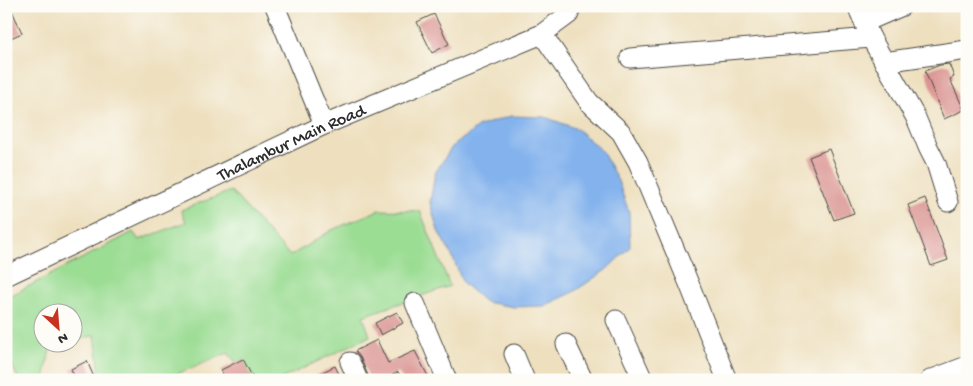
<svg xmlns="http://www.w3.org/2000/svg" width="973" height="386" font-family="'Gochi Hand',sans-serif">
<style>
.green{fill:#9cdd94;stroke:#648460}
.water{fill:#83b2ed;stroke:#576e8c}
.building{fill:#d9918f}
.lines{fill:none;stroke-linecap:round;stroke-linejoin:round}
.minor-casing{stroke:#484641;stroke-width:21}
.minor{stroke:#fff;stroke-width:19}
.labels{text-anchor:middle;stroke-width:4.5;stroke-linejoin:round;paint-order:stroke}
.street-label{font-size:18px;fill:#2b2b2b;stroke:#fdfcf7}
</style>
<rect width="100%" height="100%" fill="#fdfcf7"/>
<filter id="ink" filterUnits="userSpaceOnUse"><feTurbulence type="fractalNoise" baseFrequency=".02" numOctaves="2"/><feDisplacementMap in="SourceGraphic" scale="10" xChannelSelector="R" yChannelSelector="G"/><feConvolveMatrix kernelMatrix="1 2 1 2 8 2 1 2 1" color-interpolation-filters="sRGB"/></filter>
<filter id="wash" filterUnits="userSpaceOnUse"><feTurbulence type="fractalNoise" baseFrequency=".0096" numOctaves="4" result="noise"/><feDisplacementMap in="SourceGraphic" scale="20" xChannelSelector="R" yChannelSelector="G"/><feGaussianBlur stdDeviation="1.12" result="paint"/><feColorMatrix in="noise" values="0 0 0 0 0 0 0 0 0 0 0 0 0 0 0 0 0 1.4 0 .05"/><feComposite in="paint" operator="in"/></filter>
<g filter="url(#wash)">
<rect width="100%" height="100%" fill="#eee0bf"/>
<!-- green -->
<polygon class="green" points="231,191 290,256 332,230 379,210 420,211 450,286 363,316 370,336 279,380 251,380 228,353 162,380 101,380 95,335 73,342 72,314 42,314 42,344 67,344 50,349 44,380 19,380 6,352 6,298 133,232 139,240 186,222 181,210"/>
<!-- water -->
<polygon class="water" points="511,116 545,117 577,129 602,151 618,181 629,212 630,247 606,270 572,293 544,306 514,307 485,302 463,283 452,256 438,231 430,203 435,173 452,147 479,126"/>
<g id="blocks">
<!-- building -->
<g class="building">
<polygon points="6,6 10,6 22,33 6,40"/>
<polygon points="434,14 449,44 432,53 417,22"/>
<polygon points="949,64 954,77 950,79 964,110 944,119 925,71 940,65"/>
<polygon points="829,149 854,213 834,220 809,157"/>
<polygon points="925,198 948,260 931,266 908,205"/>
<polygon points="397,312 403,323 381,335 375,323"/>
<polygon points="377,340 388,363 415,351 430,380 403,380 398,372 383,380 370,380 360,357 355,351"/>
<polygon points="243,359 254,380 226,380 221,370"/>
<polygon points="87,361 93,375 82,380 76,380 71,369"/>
<polygon points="335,366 342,380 306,380"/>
</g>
</g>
</g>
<g filter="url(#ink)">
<use href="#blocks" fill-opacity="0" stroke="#484641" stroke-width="1"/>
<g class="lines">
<!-- minor casing -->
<g class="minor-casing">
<g id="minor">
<polyline points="275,6 324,125"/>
<polyline points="857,6 871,38 916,118 928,147 936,163 948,202"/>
<polyline points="865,22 902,6"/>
<polyline points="542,34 589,102 621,132 638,162 690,286 727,380"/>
<polyline points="630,58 871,38"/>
<polyline points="884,62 967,50"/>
<path id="s1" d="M6,276l318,-151 218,-91 27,-20 2,-8"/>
<polyline points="415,303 447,380"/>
<polyline points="616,320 643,380"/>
<polyline points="566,344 583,380"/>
<polyline points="514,354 525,380"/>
<polyline points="350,362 358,380"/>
<polyline points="930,380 967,366"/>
</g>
</g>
<!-- minor -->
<use href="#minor" class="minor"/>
</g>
</g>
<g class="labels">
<!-- street labels -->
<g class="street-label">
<text dy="6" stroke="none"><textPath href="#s1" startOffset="315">Thalambur Main Road</textPath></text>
</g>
</g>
<!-- margin -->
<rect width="973" height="386" fill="none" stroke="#fdfcf7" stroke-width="25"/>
<!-- north arrow -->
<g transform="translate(58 328) rotate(154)"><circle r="24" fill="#fdfcf7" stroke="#a9a8a5"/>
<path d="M0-4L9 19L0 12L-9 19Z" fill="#c8321e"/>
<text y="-8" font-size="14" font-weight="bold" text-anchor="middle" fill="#2b2b2b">N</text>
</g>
</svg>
